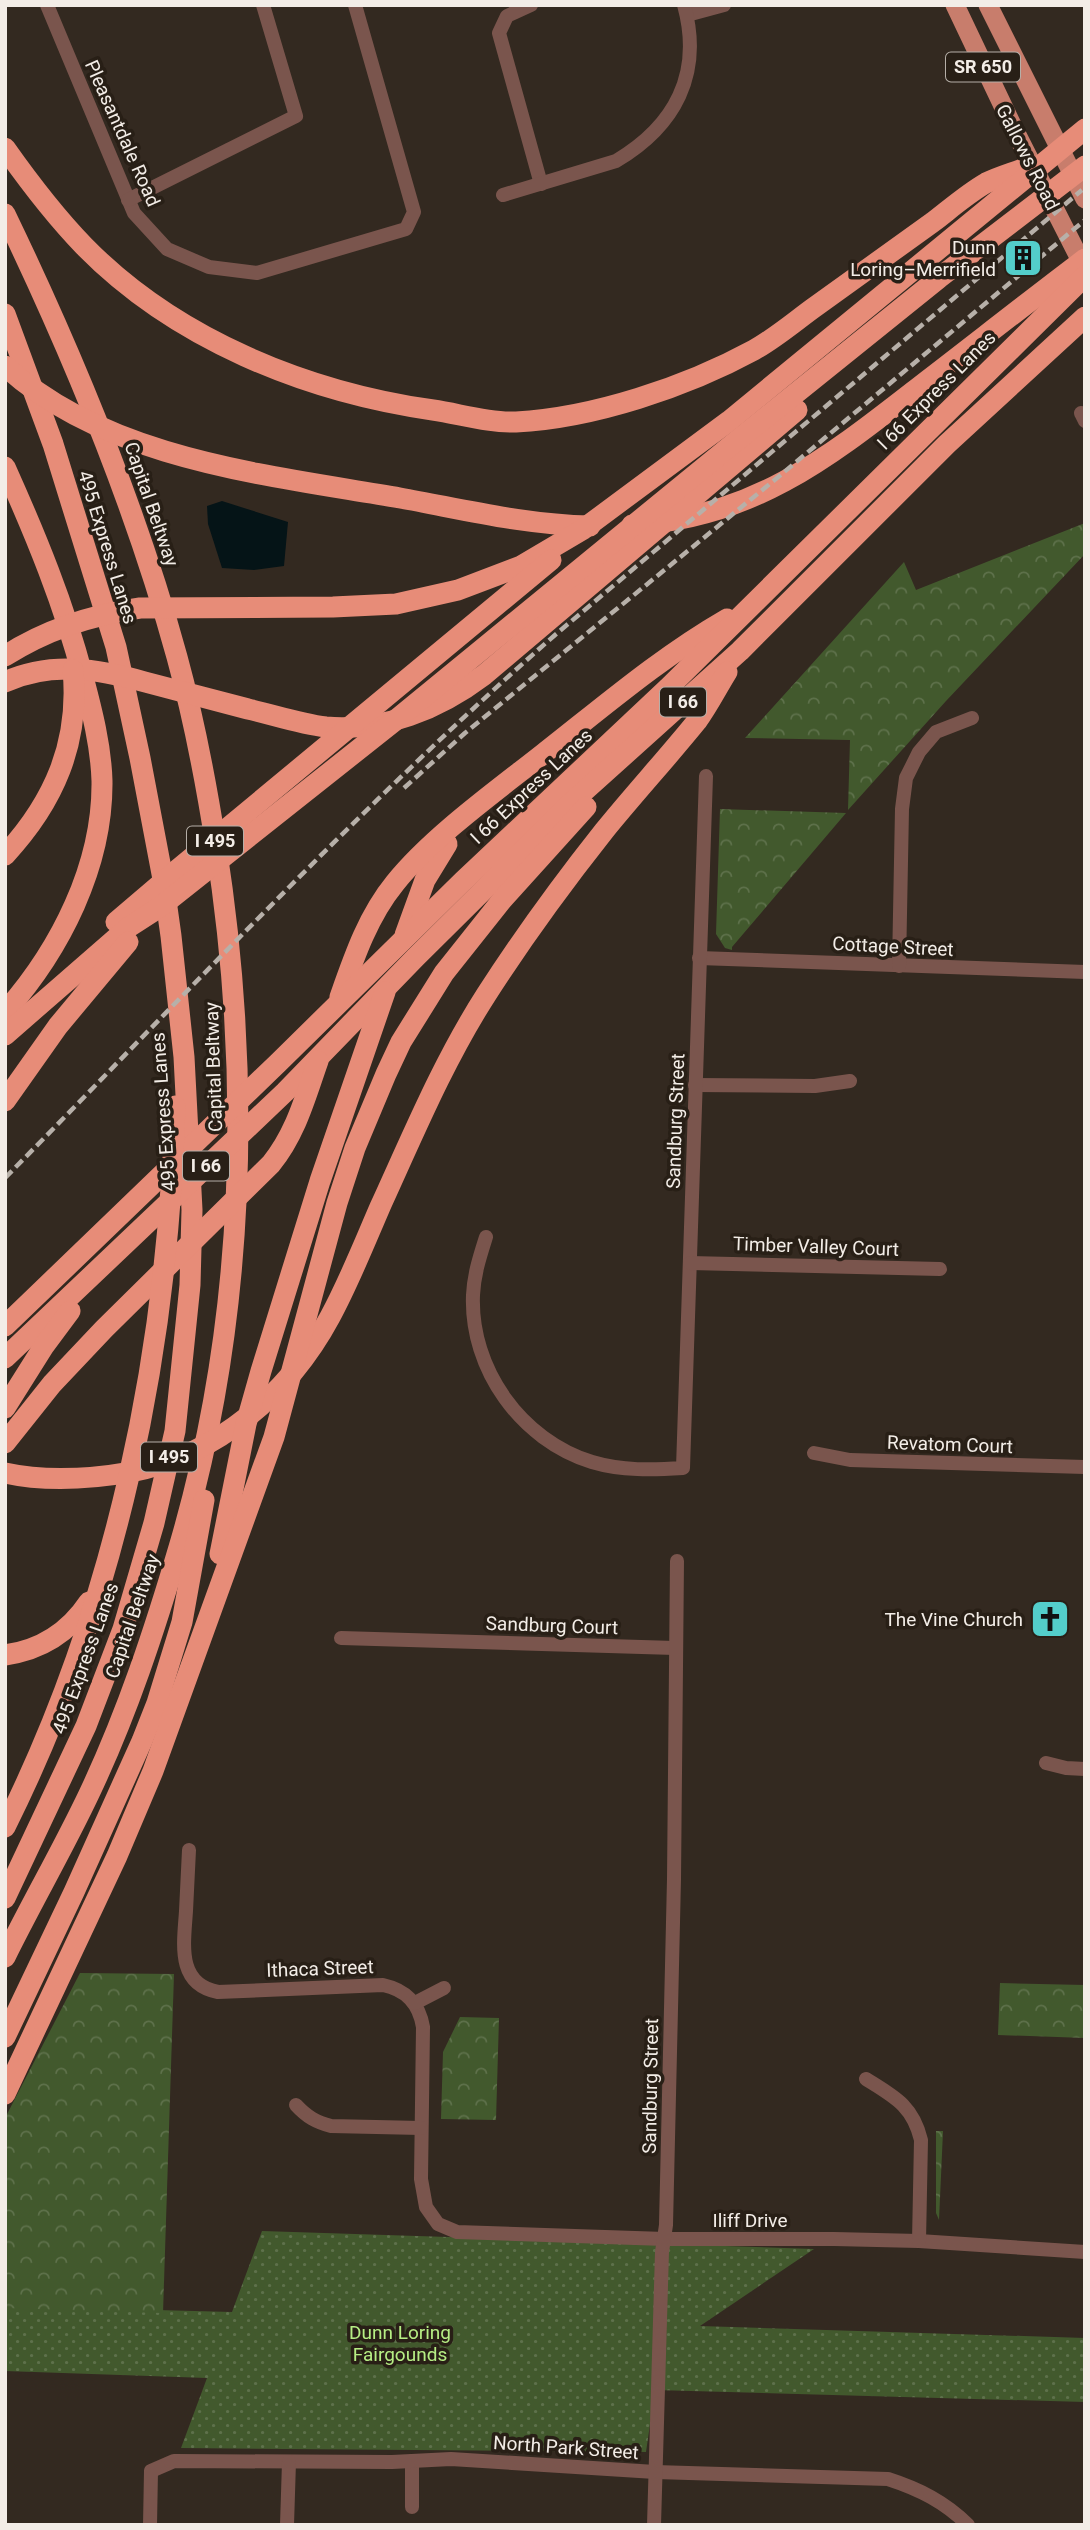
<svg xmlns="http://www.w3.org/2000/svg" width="1090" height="2530" font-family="Roboto,sans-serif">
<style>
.grass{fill:url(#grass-dots)}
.forest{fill:url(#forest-crowns)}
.water{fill:#051417}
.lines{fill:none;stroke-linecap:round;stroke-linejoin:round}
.minor{stroke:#7a554d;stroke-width:14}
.primary{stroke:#c87d6c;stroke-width:19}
.motorway{stroke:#e78c78;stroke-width:21}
.rail{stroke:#b7b0a9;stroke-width:4.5;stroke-dasharray:10 5;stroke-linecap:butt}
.labels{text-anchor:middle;stroke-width:7;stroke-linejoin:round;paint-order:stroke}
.shield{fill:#281f16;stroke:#b6afa8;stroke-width:2}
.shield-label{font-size:18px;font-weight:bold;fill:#f3ede7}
.street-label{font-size:19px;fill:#f3ede7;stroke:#281f16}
.poi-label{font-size:19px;fill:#f3ede7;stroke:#281f16;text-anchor:end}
.park-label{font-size:19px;fill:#b6ed84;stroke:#281f16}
</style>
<defs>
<pattern id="grass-dots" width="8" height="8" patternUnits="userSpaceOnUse" patternTransform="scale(1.75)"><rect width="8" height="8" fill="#42592d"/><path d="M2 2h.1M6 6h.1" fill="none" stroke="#5e714b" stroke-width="1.8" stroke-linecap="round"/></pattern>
<pattern id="forest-crowns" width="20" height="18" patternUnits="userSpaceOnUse" patternTransform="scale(1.75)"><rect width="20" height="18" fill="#42592d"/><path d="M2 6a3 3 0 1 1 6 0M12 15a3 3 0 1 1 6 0" fill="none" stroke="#5e714b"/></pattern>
</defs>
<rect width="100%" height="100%" fill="#332920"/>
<!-- grass -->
<polygon class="grass" points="262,2231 814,2249 700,2326 1085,2338 1085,2402 655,2390 646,2452 181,2448 207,2378 5,2371 5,2306 232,2312"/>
<!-- forest -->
<g class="forest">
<polygon points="1085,523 1085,554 946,701 848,810 850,740 745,738 904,562 916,590"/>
<polygon points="720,809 846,813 732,947 732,950 725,948 716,934"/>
<polygon points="80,1973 174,1974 163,2313 5,2308 5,2118"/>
<polygon points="1000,1983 1085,1985 1085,2038 998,2035"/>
<polygon points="460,2017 499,2018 496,2120 441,2119 443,2052"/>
<polygon points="936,2131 943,2131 939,2220 936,2213"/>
</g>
<!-- water -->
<polygon class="water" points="222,501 288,522 284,566 254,570 222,568 208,524 207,506"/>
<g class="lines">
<!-- minor -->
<g class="minor">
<polyline points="47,5 134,213 167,249 209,267 257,273 406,229 414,212 355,5"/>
<polyline points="531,5 507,16 499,33 541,184"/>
<polyline points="687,15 724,5"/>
<path d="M503,195l113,-34c59,-35 87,-87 68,-156"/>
<polyline points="128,200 296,116 263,5"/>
<polyline points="1081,413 1085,421"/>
<polyline points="699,958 1085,972"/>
<polyline points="899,966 902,809 906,778 919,752 936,732 972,718"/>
<polyline points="695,1085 815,1086 850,1081"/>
<path d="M486,1237c-6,19 -12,37 -13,58 -3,74 48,145 119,167 30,9 61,8 91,6l23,-692"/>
<polyline points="690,1263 940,1269"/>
<polyline points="814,1453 850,1460 1085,1467"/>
<polyline points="341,1638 675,1648"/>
<polyline points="1046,1763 1066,1768 1085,1769"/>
<path d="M189,1850c-1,21 -2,41 -3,61 -2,32 -10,73 32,81l165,-7c23,5 36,18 40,42l-2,152 5,28 12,17 19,8 208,7h169l85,2 166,11"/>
<polyline points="415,2003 444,1988"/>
<path d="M866,2079c29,18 47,27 55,61l-2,101"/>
<path d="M296,2105c11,12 20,17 35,21l90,2"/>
<polyline points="412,2461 412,2507"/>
<path d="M150,2525l1,-54 23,-10 218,1 59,-3 204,13 233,7c31,10 57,23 80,46"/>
<polyline points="287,2525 289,2462"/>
<polyline points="654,2525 662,2252 666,2225 674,1879 677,1561"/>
</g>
<!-- primary -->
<g class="primary">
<polyline points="955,5 1013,127 1085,269"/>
<polyline points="988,5 1085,199"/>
</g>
<!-- motorway -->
<g class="motorway">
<path d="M5,148c24,34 50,68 79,98 91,93 222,146 349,164 27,4 56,13 83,12 77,-4 170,-35 238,-72 20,-11 39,-27 58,-41 40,-29 81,-58 121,-87 17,-13 34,-28 53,-39 14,-7 30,-11 44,-17"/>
<path d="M5,214c69,143 130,290 172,443 17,62 29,125 39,189 36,231 30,472 -36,698 -25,85 -53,170 -91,250 -26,55 -57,108 -84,163"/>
<polyline points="5,314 53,444 116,647 140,758 163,879 171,936 184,1057 192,1210 190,1285 175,1431 154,1523 123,1629 86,1726 5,1898"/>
<path d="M5,366c102,94 264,109 395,132 62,11 126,27 190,28"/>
<path d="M5,467c31,69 59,137 78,210 9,34 18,69 19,104 1,85 -42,169 -97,231"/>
<path d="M632,525c125,-7 202,-72 296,-145 52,-40 104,-81 157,-121"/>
<path d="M5,656c42,-27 86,-41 135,-48l193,-1 63,-3 62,-14 63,-24 61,-36 147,-109 356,-292"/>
<path d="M5,682c46,-21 94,-13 140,0 35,9 69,18 103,27 26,6 52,15 78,18 57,5 113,-18 158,-52l313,-265"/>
<path d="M5,855c49,-53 75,-112 68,-185"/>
<polyline points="116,922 177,870 551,560"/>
<polyline points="405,935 425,880 447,844"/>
<path d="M340,997c14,-40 28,-81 55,-114 37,-46 101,-92 148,-129 60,-47 118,-97 184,-135"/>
<polyline points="5,1035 129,927 160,907 397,719 729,447 939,278 1085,166"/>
<polyline points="5,1101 58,1026 128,942"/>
<polyline points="5,1326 278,1063 463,881 668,688 1085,276"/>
<polyline points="5,1358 285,1092 415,958 571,803 740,651 947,444 1085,317"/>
<polyline points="5,1408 44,1346 70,1311"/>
<path d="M5,1443l47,-59 52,-55 167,-165c25,-31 34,-66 47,-103"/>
<path d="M5,1473c41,9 86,6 126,-1 87,-17 158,-79 199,-155 19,-35 34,-73 50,-110 33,-72 63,-145 106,-212 36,-56 76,-111 118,-164 30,-37 63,-73 93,-110 11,-15 20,-33 30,-49"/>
<polyline points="220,1554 246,1424 261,1371 320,1181 385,992"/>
<path d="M5,1655c36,-5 64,-23 84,-53"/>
<path d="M5,1827c111,-222 163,-474 170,-721"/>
<polyline points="5,2037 74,1892 142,1741 157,1703 182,1622 204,1500"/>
<polyline points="5,2094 117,1856 153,1771 274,1437 337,1203 355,1148 386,1074 401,1042 444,973 502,900 586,807"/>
</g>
<!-- rail -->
<g class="rail">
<polyline points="404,788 465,733 777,478 1085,220"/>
<path d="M5,1178c181,-184 356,-373 550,-543l527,-445"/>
</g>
</g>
<!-- icons -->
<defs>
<g id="building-square" transform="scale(2.0125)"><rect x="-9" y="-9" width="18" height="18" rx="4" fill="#53cdca" stroke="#281f16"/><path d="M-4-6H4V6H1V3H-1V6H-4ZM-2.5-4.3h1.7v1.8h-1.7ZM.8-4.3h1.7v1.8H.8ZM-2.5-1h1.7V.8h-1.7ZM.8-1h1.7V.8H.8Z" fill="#111"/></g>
<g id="church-square" transform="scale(2.0125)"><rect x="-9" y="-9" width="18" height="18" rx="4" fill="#53cdca" stroke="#281f16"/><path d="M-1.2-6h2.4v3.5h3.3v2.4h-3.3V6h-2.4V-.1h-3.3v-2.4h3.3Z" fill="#111"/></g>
</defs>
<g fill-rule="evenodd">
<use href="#building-square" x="1023" y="258"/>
<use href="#church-square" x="1050" y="1619"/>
</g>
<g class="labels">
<!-- shield labels -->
<g class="shield">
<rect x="946" y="52.5" width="74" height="29" rx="5"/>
<rect x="660" y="687.5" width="46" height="29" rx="5"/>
<rect x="187" y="826.5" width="56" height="29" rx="5"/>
<rect x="183" y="1151.5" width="46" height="29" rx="5"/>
<rect x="141" y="1442.5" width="56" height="29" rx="5"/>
</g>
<g class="shield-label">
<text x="983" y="73">SR 650</text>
<text x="683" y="708">I 66</text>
<text x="215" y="847">I 495</text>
<text x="206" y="1172">I 66</text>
<text x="169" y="1463">I 495</text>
</g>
<!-- street labels -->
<g class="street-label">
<text transform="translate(123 133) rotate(66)" y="7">Pleasantdale Road</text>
<text transform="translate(1028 157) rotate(63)" y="7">Gallows Road</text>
<text transform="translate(936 390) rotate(-45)" y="7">I 66 Express Lanes</text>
<text transform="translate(152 504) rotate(71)" y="7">Capital Beltway</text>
<text transform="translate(108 547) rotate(73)" y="7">495 Express Lanes</text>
<text transform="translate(531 786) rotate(-43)" y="7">I 66 Express Lanes</text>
<text transform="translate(893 946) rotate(3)" y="7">Cottage Street</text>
<text transform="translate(213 1067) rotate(-92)" y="7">Capital Beltway</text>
<text transform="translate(163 1112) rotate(-94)" y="7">495 Express Lanes</text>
<text transform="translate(675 1121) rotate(-88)" y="7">Sandburg Street</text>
<text transform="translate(816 1246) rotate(2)" y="7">Timber Valley Court</text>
<text transform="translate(950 1444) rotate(2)" y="7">Revatom Court</text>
<text transform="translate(132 1616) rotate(-71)" y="7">Capital Beltway</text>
<text transform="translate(552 1625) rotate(2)" y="7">Sandburg Court</text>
<text transform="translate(85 1658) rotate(-70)" y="7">495 Express Lanes</text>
<text transform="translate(320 1968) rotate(-2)" y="7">Ithaca Street</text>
<text transform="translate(650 2086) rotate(-89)" y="7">Sandburg Street</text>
<text x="750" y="2227">Iliff Drive</text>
<text transform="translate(566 2447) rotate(4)" y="7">North Park Street</text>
</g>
<!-- poi labels -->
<g class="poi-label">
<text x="996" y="254">Dunn<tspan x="996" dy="22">Loring–Merrifield</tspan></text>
<text x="1023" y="1626">The Vine Church</text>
</g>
<!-- park labels -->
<g class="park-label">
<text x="400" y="2339">Dunn Loring<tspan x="400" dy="22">Fairgounds</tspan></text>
</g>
</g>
<!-- border -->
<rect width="1090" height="2530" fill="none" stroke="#f3ede7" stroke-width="14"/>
</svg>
